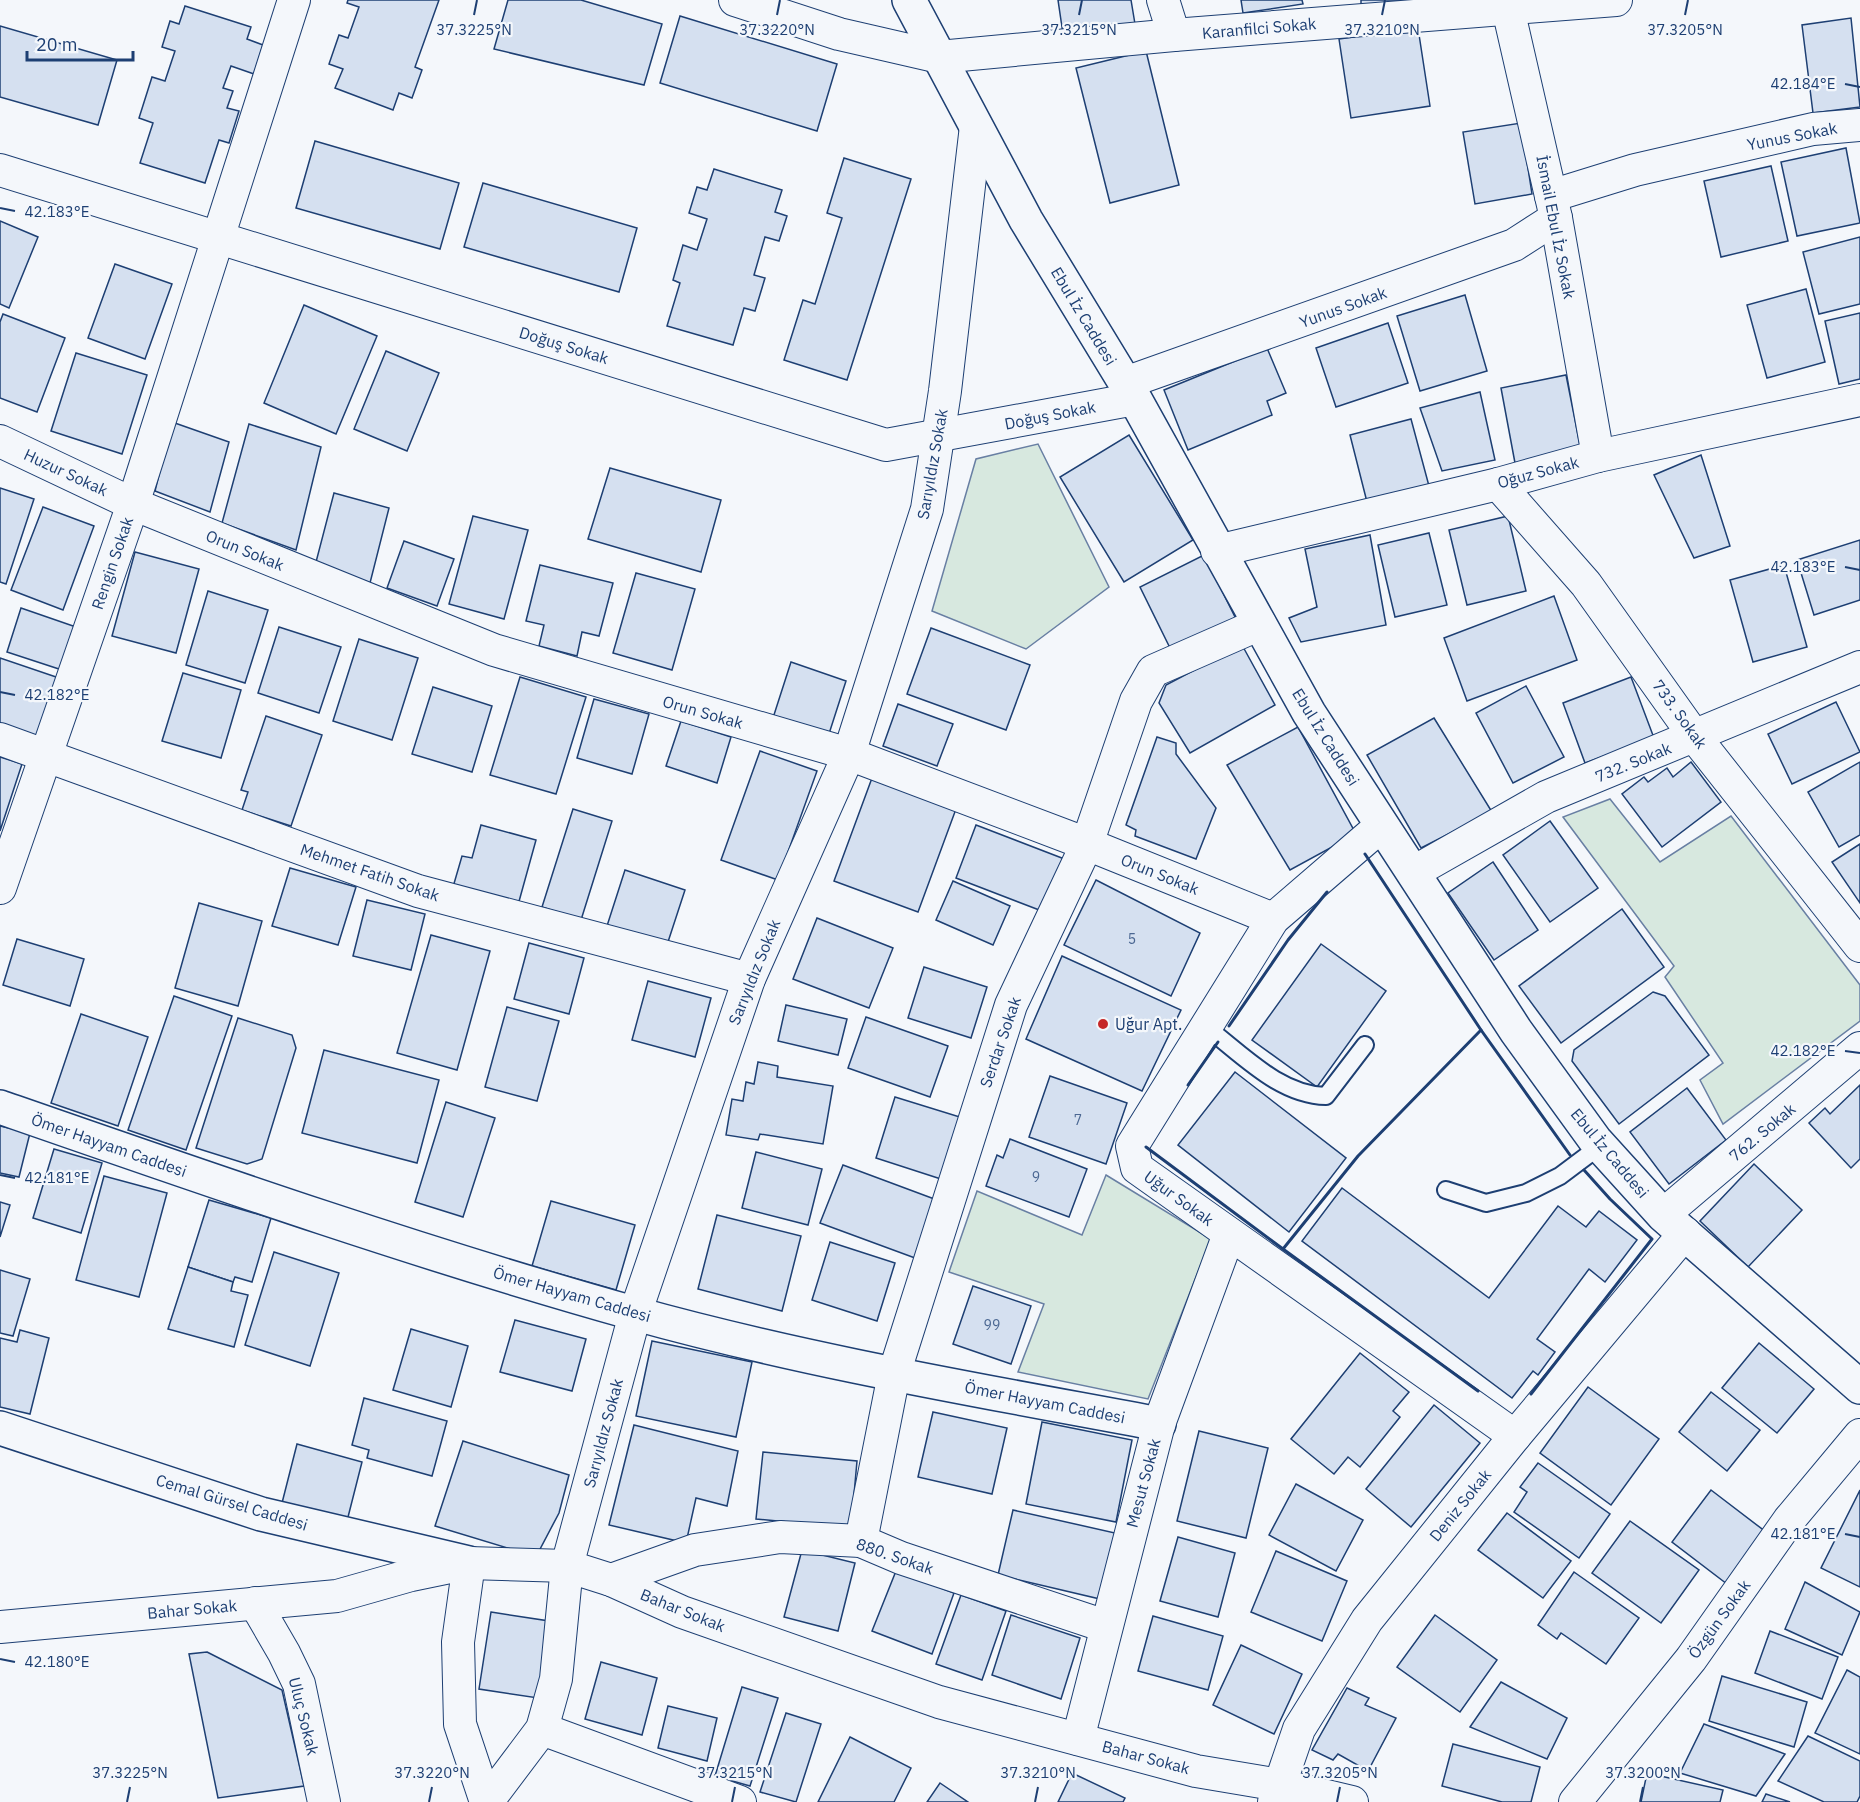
<svg xmlns="http://www.w3.org/2000/svg" width="1860" height="1802" font-family="'IBM Plex Sans',sans-serif">
<style>
.green{fill:#d7e8df;stroke:#687fa3;stroke-width:1.5}
.building{fill:#d5e0f0;stroke:#1d3f73;stroke-width:1.5}
.lines{fill:none;stroke-linecap:round;stroke-linejoin:round}
.service-casing{stroke:#1d3f73;stroke-width:20}
.minor-casing{stroke:#1d3f73;stroke-width:34}
.tertiary-casing{stroke:#1d3f73;stroke-width:36}
.service{stroke:#f4f7fb;stroke-width:16}
.minor{stroke:#f4f7fb;stroke-width:32}
.tertiary{stroke:#f4f7fb;stroke-width:33}
.wall{stroke:#1d3f73;stroke-width:3}
.ticks{fill:none;stroke:#1d3f73;stroke-width:2}
.poi-dot{fill:#c62828;stroke:#f4f7fb;stroke-width:2}
.labels{text-anchor:middle;stroke-width:4.5;stroke-linejoin:round;paint-order:stroke}
.number-label{font-size:14px;fill:#4b6792}
.street-label{font-size:16px;fill:#1d3f73;stroke:#f4f7fb}
.poi-label{font-size:16px;fill:#1d3f73;stroke:#f4f7fb;text-anchor:start}
.ticks-label{font-size:15px;text-anchor:middle;fill:#1d3f73;stroke:#f4f7fb;stroke-width:4.5;stroke-linejoin:round;paint-order:stroke}
</style>
<rect width="100%" height="100%" fill="#f4f7fb"/>
<!-- green -->
<g class="green">
<polygon points="1038,444 1109,587 1026,649 932,611 976,459"/>
<polygon points="1610,799 1660,862 1731,816 1860,985 1860,1021 1723,1124 1700,1080 1723,1063 1665,977 1674,966 1563,817"/>
<polygon points="1106,1175 1211,1239 1148,1399 1018,1372 1044,1304 949,1272 977,1191 1082,1235"/>
</g>
<!-- building -->
<g class="building">
<polygon points="348,0 439,0 415,67 422,70 412,98 399,93 393,110 335,88 343,69 329,64 339,35 348,38 359,7 347,3"/>
<polygon points="508,0 581,0 662,24 644,85 494,49"/>
<polygon points="1058,0 1131,0 1135,24 1063,34"/>
<polygon points="1241,0 1302,0 1303,4 1243,13"/>
<polygon points="1361,0 1476,0 1361,9"/>
<polygon points="185,6 251,27 247,39 263,45 254,74 231,66 223,88 233,91 227,108 239,111 229,143 219,140 205,183 140,163 153,123 139,118 152,77 165,81 175,51 162,47 170,21 179,24"/>
<polygon points="680,16 837,64 817,131 660,83"/>
<polygon points="1851,18 1860,107 1813,113 1802,25"/>
<polygon points="0,26 117,60 98,125 0,97"/>
<polygon points="1418,28 1430,106 1351,118 1339,39"/>
<polygon points="1146,51 1179,185 1110,203 1076,68"/>
<polygon points="1521,123 1532,194 1475,204 1463,132"/>
<polygon points="315,141 459,183 440,249 296,208"/>
<polygon points="1846,148 1860,223 1797,236 1781,162"/>
<polygon points="844,158 911,179 847,380 784,360 803,300 815,304 842,218 827,213"/>
<polygon points="1771,166 1788,241 1721,257 1704,181"/>
<polygon points="714,169 782,190 775,212 787,216 779,241 765,237 754,275 765,278 755,311 744,308 733,345 667,326 680,283 673,280 683,245 697,250 707,219 689,213 697,187 707,190"/>
<polygon points="483,183 637,228 619,292 464,247"/>
<polygon points="0,221 38,237 9,308 0,304"/>
<polygon points="1860,237 1860,304 1819,314 1803,252"/>
<polygon points="115,264 172,284 145,359 88,338"/>
<polygon points="1806,289 1825,362 1767,378 1747,305"/>
<polygon points="1465,295 1487,371 1420,391 1397,316"/>
<polygon points="304,305 377,336 336,434 264,403"/>
<polygon points="1860,313 1860,379 1839,384 1825,321"/>
<polygon points="3,314 65,338 37,412 0,398 0,322"/>
<polygon points="1388,323 1408,383 1336,407 1316,348"/>
<polygon points="1267,348 1286,393 1267,401 1272,415 1188,450 1164,390"/>
<polygon points="386,351 439,373 407,451 354,429"/>
<polygon points="76,353 147,375 122,454 51,431"/>
<polygon points="1566,375 1581,450 1515,463 1501,388"/>
<polygon points="1480,392 1495,460 1442,471 1420,408"/>
<polygon points="1411,419 1429,486 1367,502 1350,435"/>
<polygon points="172,422 229,442 210,512 155,491"/>
<polygon points="249,424 321,447 296,550 222,523"/>
<polygon points="1129,435 1193,540 1124,582 1060,477"/>
<polygon points="1701,455 1730,546 1694,558 1654,475"/>
<polygon points="610,468 721,500 701,572 588,539"/>
<polygon points="0,488 34,499 6,584 0,582"/>
<polygon points="334,493 389,508 370,583 316,562"/>
<polygon points="43,507 94,526 63,610 11,590"/>
<polygon points="473,516 528,530 504,619 449,604"/>
<polygon points="1508,516 1526,591 1467,605 1449,530"/>
<polygon points="1429,533 1447,605 1395,617 1378,545"/>
<polygon points="1370,535 1386,625 1301,642 1289,618 1317,607 1305,549"/>
<polygon points="1860,540 1860,600 1814,615 1797,560"/>
<polygon points="404,541 454,559 437,606 387,588"/>
<polygon points="135,552 199,569 176,653 112,636"/>
<polygon points="1204,555 1237,621 1173,654 1140,587"/>
<polygon points="540,565 613,583 599,636 582,632 577,656 539,646 544,625 526,621"/>
<polygon points="1784,565 1807,647 1753,662 1730,580"/>
<polygon points="636,573 695,589 672,670 613,653"/>
<polygon points="208,591 268,610 245,683 186,665"/>
<polygon points="1554,596 1577,660 1467,701 1444,638"/>
<polygon points="21,608 76,627 62,670 7,652"/>
<polygon points="279,627 341,647 319,713 258,693"/>
<polygon points="931,628 1030,665 1006,730 907,694"/>
<polygon points="359,639 418,658 392,740 333,721"/>
<polygon points="1242,645 1275,705 1190,753 1159,703 1166,685"/>
<polygon points="0,658 62,679 41,739 0,725"/>
<polygon points="791,662 846,681 827,740 772,721"/>
<polygon points="183,673 241,690 221,758 162,741"/>
<polygon points="520,677 586,697 556,794 490,775"/>
<polygon points="1631,677 1654,738 1585,763 1563,703"/>
<polygon points="1526,686 1564,757 1513,783 1476,713"/>
<polygon points="433,687 492,706 472,772 412,754"/>
<polygon points="594,699 649,714 632,774 577,758"/>
<polygon points="1836,702 1860,752 1792,784 1768,734"/>
<polygon points="898,704 953,724 937,766 883,746"/>
<polygon points="266,716 322,735 291,826 242,810 248,792 241,790"/>
<polygon points="1434,718 1492,812 1421,848 1367,755"/>
<polygon points="681,721 731,737 717,783 666,766"/>
<polygon points="1298,727 1356,834 1290,870 1227,765"/>
<polygon points="1157,737 1176,743 1176,754 1216,808 1196,859 1135,836 1136,830 1126,825"/>
<polygon points="760,751 817,771 778,880 721,860"/>
<polygon points="0,757 22,764 0,831"/>
<polygon points="1691,762 1721,802 1662,847 1622,794 1644,777 1648,782 1667,768 1673,777"/>
<polygon points="1860,762 1860,835 1839,847 1808,792"/>
<polygon points="872,778 956,809 918,912 834,881"/>
<polygon points="573,809 612,821 581,920 542,907"/>
<polygon points="1550,821 1598,888 1550,922 1503,855"/>
<polygon points="481,825 536,840 518,905 453,887 462,856 472,858"/>
<polygon points="976,825 1067,860 1047,913 956,878"/>
<polygon points="1860,844 1860,903 1832,862"/>
<polygon points="1493,862 1538,930 1494,960 1448,893"/>
<polygon points="290,868 356,887 338,945 272,926"/>
<polygon points="625,870 685,890 666,948 606,929"/>
<polygon points="1096,880 1200,933 1171,996 1064,945"/>
<polygon points="953,881 1010,906 993,945 936,920"/>
<polygon points="367,900 425,914 411,970 353,956"/>
<polygon points="199,903 262,921 238,1006 175,988"/>
<polygon points="1622,909 1664,967 1561,1043 1519,986"/>
<polygon points="817,918 893,948 869,1008 793,979"/>
<polygon points="431,935 490,951 457,1070 397,1053"/>
<polygon points="17,939 84,959 70,1006 3,985"/>
<polygon points="529,943 584,958 569,1014 514,999"/>
<polygon points="1321,944 1386,991 1317,1087 1252,1040"/>
<polygon points="1062,956 1181,1010 1142,1091 1026,1039"/>
<polygon points="924,967 987,987 971,1038 908,1018"/>
<polygon points="648,981 711,998 695,1057 632,1040"/>
<polygon points="1653,992 1665,996 1709,1055 1619,1124 1572,1061 1574,1050"/>
<polygon points="174,996 232,1016 186,1150 128,1130"/>
<polygon points="786,1005 847,1019 838,1055 778,1041"/>
<polygon points="507,1007 559,1021 537,1101 485,1087"/>
<polygon points="81,1014 148,1037 118,1126 51,1103"/>
<polygon points="866,1017 948,1046 930,1097 848,1068"/>
<polygon points="238,1018 292,1035 296,1048 262,1159 247,1164 196,1148"/>
<polygon points="324,1050 439,1080 417,1163 302,1133"/>
<polygon points="758,1062 778,1066 777,1077 833,1086 823,1144 760,1134 758,1140 726,1135 732,1099 743,1101 746,1082 754,1084"/>
<polygon points="1235,1072 1346,1158 1289,1232 1178,1145"/>
<polygon points="1050,1076 1127,1103 1106,1164 1029,1137"/>
<polygon points="1860,1085 1860,1159 1851,1168 1809,1123 1825,1108 1830,1114"/>
<polygon points="1687,1088 1726,1140 1669,1184 1630,1132"/>
<polygon points="895,1097 963,1118 944,1180 876,1158"/>
<polygon points="446,1102 495,1118 463,1217 415,1202"/>
<polygon points="0,1126 30,1133 19,1177 0,1173"/>
<polygon points="1010,1139 1087,1169 1069,1217 986,1186 997,1155 1003,1158"/>
<polygon points="54,1149 102,1163 81,1233 33,1218"/>
<polygon points="756,1152 822,1169 808,1225 742,1208"/>
<polygon points="1754,1164 1802,1210 1748,1267 1700,1221"/>
<polygon points="843,1165 937,1200 915,1258 820,1223"/>
<polygon points="104,1176 167,1193 139,1297 76,1280"/>
<polygon points="1342,1188 1489,1298 1558,1206 1586,1227 1599,1211 1637,1240 1605,1282 1589,1269 1537,1339 1555,1352 1538,1375 1533,1371 1512,1398 1302,1241"/>
<polygon points="209,1200 271,1218 252,1282 235,1277 233,1282 188,1267"/>
<polygon points="551,1201 635,1225 616,1290 532,1266"/>
<polygon points="0,1202 10,1205 0,1237"/>
<polygon points="717,1215 801,1236 782,1311 698,1289"/>
<polygon points="830,1242 895,1263 877,1321 812,1300"/>
<polygon points="274,1252 339,1273 310,1366 245,1345"/>
<polygon points="188,1267 233,1282 231,1291 248,1295 234,1347 168,1329"/>
<polygon points="0,1270 30,1279 13,1336 0,1333"/>
<polygon points="973,1286 1031,1306 1011,1364 953,1344"/>
<polygon points="515,1320 586,1339 572,1391 500,1372"/>
<polygon points="411,1329 468,1346 451,1407 393,1390"/>
<polygon points="20,1330 49,1338 30,1414 0,1407 0,1338 17,1342"/>
<polygon points="652,1341 752,1362 736,1437 636,1416"/>
<polygon points="1759,1343 1814,1389 1777,1433 1722,1388"/>
<polygon points="1360,1353 1409,1392 1393,1411 1400,1417 1360,1467 1348,1457 1334,1474 1291,1439"/>
<polygon points="1588,1387 1659,1439 1611,1505 1540,1453"/>
<polygon points="1711,1392 1760,1430 1727,1471 1679,1432"/>
<polygon points="364,1398 447,1421 432,1476 367,1458 369,1450 352,1445"/>
<polygon points="1434,1405 1480,1443 1411,1527 1366,1489"/>
<polygon points="933,1412 1007,1428 992,1494 918,1477"/>
<polygon points="1042,1422 1132,1440 1116,1522 1026,1504"/>
<polygon points="634,1425 738,1451 727,1506 696,1498 686,1543 609,1525"/>
<polygon points="1199,1431 1268,1448 1246,1538 1177,1521"/>
<polygon points="463,1441 569,1475 559,1513 539,1551 524,1553 435,1526"/>
<polygon points="297,1444 362,1462 347,1521 282,1503"/>
<polygon points="763,1452 857,1461 851,1528 756,1519"/>
<polygon points="1538,1463 1610,1514 1579,1558 1514,1512 1527,1492 1520,1487"/>
<polygon points="1296,1484 1363,1520 1336,1571 1269,1535"/>
<polygon points="1711,1490 1766,1532 1727,1584 1672,1542"/>
<polygon points="1860,1490 1860,1587 1821,1568"/>
<polygon points="1013,1510 1115,1533 1100,1599 998,1575"/>
<polygon points="1507,1513 1571,1561 1543,1598 1478,1550"/>
<polygon points="1630,1521 1699,1570 1661,1623 1592,1573"/>
<polygon points="1178,1537 1235,1553 1218,1617 1160,1601"/>
<polygon points="802,1550 855,1563 838,1631 784,1617"/>
<polygon points="1276,1551 1347,1581 1322,1641 1251,1612"/>
<polygon points="896,1571 954,1593 932,1654 872,1631"/>
<polygon points="1574,1572 1639,1618 1606,1664 1561,1633 1557,1639 1538,1625"/>
<polygon points="1805,1582 1860,1612 1842,1655 1785,1629"/>
<polygon points="961,1595 1006,1611 982,1680 936,1664"/>
<polygon points="491,1612 549,1621 538,1698 479,1689"/>
<polygon points="1011,1615 1080,1638 1061,1699 992,1675"/>
<polygon points="1435,1615 1497,1660 1460,1712 1397,1667"/>
<polygon points="1153,1616 1223,1636 1208,1690 1138,1671"/>
<polygon points="1770,1631 1838,1657 1822,1699 1755,1673"/>
<polygon points="1241,1645 1302,1674 1274,1734 1213,1705"/>
<polygon points="207,1652 282,1690 304,1786 218,1798 189,1654"/>
<polygon points="601,1662 657,1678 642,1735 585,1719"/>
<polygon points="1847,1670 1860,1677 1860,1754 1815,1733"/>
<polygon points="1722,1676 1807,1702 1794,1747 1709,1721"/>
<polygon points="1501,1682 1567,1718 1547,1759 1470,1727"/>
<polygon points="742,1687 778,1698 750,1786 715,1776"/>
<polygon points="1347,1688 1369,1698 1365,1705 1396,1718 1368,1771 1338,1754 1333,1760 1312,1750"/>
<polygon points="668,1706 717,1718 707,1761 658,1748"/>
<polygon points="786,1713 821,1724 796,1802 760,1792"/>
<polygon points="1704,1724 1785,1754 1756,1796 1680,1773"/>
<polygon points="1808,1736 1860,1761 1860,1796 1857,1802 1824,1802 1778,1781"/>
<polygon points="850,1737 911,1768 894,1802 818,1802"/>
<polygon points="1453,1744 1540,1767 1531,1802 1502,1802 1442,1786"/>
<polygon points="1072,1773 1125,1798 1123,1802 1058,1802"/>
<polygon points="1647,1773 1723,1790 1720,1802 1641,1802"/>
<polygon points="940,1783 968,1802 927,1802"/>
<polygon points="1766,1794 1790,1802 1762,1802"/>
</g>
<g class="lines">
<!-- service casing -->
<g class="service-casing">
<g id="service">
<path d="M1206,1027c36,27 73,68 120,69l39,-51"/>
<polyline points="1446,1190 1486,1203 1526,1193 1560,1176 1600,1146"/>
</g>
</g>
<!-- minor casing -->
<g class="minor-casing">
<g id="minor">
<polyline points="735,0 839,34 939,57 1174,35 1616,0"/>
<polyline points="1163,0 1174,35"/>
<polyline points="1506,0 1556,218 1598,456"/>
<polyline points="0,170 886,445 1135,399"/>
<polyline points="1551,196 1635,170 1813,129 1860,125"/>
<polyline points="1125,383 1514,245 1556,218"/>
<polyline points="0,441 133,504 494,650 849,754 1087,844 1273,919"/>
<polyline points="1498,484 1586,584 1695,737 1860,946"/>
<polyline points="1217,551 1498,484 1598,456 1860,400"/>
<polyline points="0,739 418,891 749,979"/>
<polyline points="1381,826 1273,919 1132,1146 1137,1168 1515,1436"/>
<polyline points="1414,872 1546,797 1860,667"/>
<polyline points="0,888 133,504 294,0"/>
<polyline points="1663,1215 1860,1048"/>
<polyline points="861,1541 894,1374 1011,1005 1087,844 1136,701 1153,671 1260,624"/>
<polyline points="469,1563 458,1642 460,1724 486,1802"/>
<polyline points="611,1580 695,1550 780,1537 861,1541 901,1558 1105,1626"/>
<polyline points="255,1603 284,1653 299,1684 324,1802"/>
<polyline points="0,1627 337,1596 411,1575 469,1563 567,1566 611,1580 682,1612 939,1702 1196,1771 1280,1785 1352,1802"/>
<polyline points="542,1729 740,1802"/>
<polyline points="1078,1739 1159,1424 1229,1234"/>
<polyline points="487,1802 542,1729 556,1679 567,1566 635,1314 749,979 849,754 927,509 945,391 976,126"/>
<polyline points="1274,1802 1299,1729 1367,1620 1515,1436 1685,1233"/>
<polyline points="1575,1802 1691,1659 1789,1520 1860,1435"/>
</g>
</g>
<!-- tertiary casing -->
<g class="tertiary-casing">
<g id="tertiary">
<polyline points="909,0 1026,220 1135,399 1309,713 1516,1031 1595,1140 1663,1215 1860,1387"/>
<path d="M0,1107c210,73 419,146 633,206 172,48 350,78 526,111"/>
<polyline points="0,1428 261,1514 469,1563"/>
</g>
</g>
<!-- service -->
<use href="#service" class="service"/>
<!-- minor -->
<use href="#minor" class="minor"/>
<!-- tertiary -->
<use href="#tertiary" class="tertiary"/>
<!-- wall -->
<g class="wall">
<polyline points="1229,1026 1288,940 1327,892"/>
<polyline points="1481,1030 1570,1155"/>
<polyline points="1188,1085 1218,1042"/>
<polyline points="1146,1147 1283,1249 1358,1156 1481,1030 1365,854"/>
<polyline points="1283,1249 1478,1391"/>
<polyline points="1531,1394 1652,1239 1610,1199 1584,1170"/>
</g>
</g>
<!-- ticks -->
<path class="ticks" d="M474,15l3,-15M777,15l3,-15M1079,15l3,-15M1382,15l3,-15M1685,15l3,-15M1845,84l15,3M0,208l15,3M1845,567l15,3M0,692l15,3M1845,1051l15,2M0,1175l15,3M1845,1534l15,3M0,1659l15,3M127,1802l3,-15M429,1802l3,-15M732,1802l3,-15M1035,1802l3,-15M1337,1802l3,-15M1640,1802l3,-15"/>
<!-- markers -->
<circle class="poi-dot" cx="1103" cy="1024" r="6"/>
<g class="labels">
<!-- number labels -->
<g class="number-label">
<text x="1132" y="944">5</text>
<text x="1078" y="1125">7</text>
<text x="1036" y="1182">9</text>
<text x="992" y="1330">99</text>
</g>
<!-- street labels -->
<g class="street-label">
<text transform="translate(1259 28) rotate(-5)" y="6">Karanfilci Sokak</text>
<text transform="translate(1792 136) rotate(-11)" y="6">Yunus Sokak</text>
<text transform="translate(1556 227) rotate(79)" y="6">İsmail Ebul İz Sokak</text>
<text transform="translate(1343 307) rotate(-20)" y="6">Yunus Sokak</text>
<text transform="translate(1084 316) rotate(59)" y="6">Ebul İz Caddesi</text>
<text transform="translate(564 345) rotate(17)" y="6">Doğuş Sokak</text>
<text transform="translate(1050 415) rotate(-11)" y="6">Doğuş Sokak</text>
<text transform="translate(932 464) rotate(-80)" y="6">Sarıyıldız Sokak</text>
<text transform="translate(66 472) rotate(25)" y="6">Huzur Sokak</text>
<text transform="translate(1538 472) rotate(-15)" y="6">Oğuz Sokak</text>
<text transform="translate(245 550) rotate(22)" y="6">Orun Sokak</text>
<text transform="translate(112 563) rotate(-71)" y="6">Rengin Sokak</text>
<text transform="translate(703 712) rotate(16)" y="6">Orun Sokak</text>
<text transform="translate(1680 714) rotate(54)" y="6">733. Sokak</text>
<text transform="translate(1326 737) rotate(58)" y="6">Ebul İz Caddesi</text>
<text transform="translate(1633 762) rotate(-22)" y="6">732. Sokak</text>
<text transform="translate(370 872) rotate(19)" y="6">Mehmet Fatih Sokak</text>
<text transform="translate(1160 874) rotate(22)" y="6">Orun Sokak</text>
<text transform="translate(754 972) rotate(-68)" y="6">Sarıyıldız Sokak</text>
<text transform="translate(1000 1042) rotate(-71)" y="6">Serdar Sokak</text>
<text transform="translate(1762 1132) rotate(-40)" y="6">762. Sokak</text>
<text transform="translate(109 1145) rotate(19)" y="6">Ömer Hayyam Caddesi</text>
<text transform="translate(1610 1153) rotate(50)" y="6">Ebul İz Caddesi</text>
<text transform="translate(1179 1198) rotate(36)" y="6">Uğur Sokak</text>
<text transform="translate(572 1294) rotate(16)" y="6">Ömer Hayyam Caddesi</text>
<text transform="translate(1045 1402) rotate(11)" y="6">Ömer Hayyam Caddesi</text>
<text transform="translate(603 1433) rotate(-75)" y="6">Sarıyıldız Sokak</text>
<text transform="translate(1143 1483) rotate(-75)" y="6">Mesut Sokak</text>
<text transform="translate(232 1502) rotate(17)" y="6">Cemal Gürsel Caddesi</text>
<text transform="translate(1460 1505) rotate(-51)" y="6">Deniz Sokak</text>
<text transform="translate(895 1556) rotate(19)" y="6">880. Sokak</text>
<text transform="translate(192 1609) rotate(-5)" y="6">Bahar Sokak</text>
<text transform="translate(683 1610) rotate(22)" y="6">Bahar Sokak</text>
<text transform="translate(1719 1619) rotate(-54)" y="6">Özgün Sokak</text>
<text transform="translate(304 1716) rotate(76)" y="6">Uluç Sokak</text>
<text transform="translate(1146 1757) rotate(15)" y="6">Bahar Sokak</text>
</g>
<!-- poi labels -->
<g class="poi-label">
<text x="1115" y="1030">Uğur Apt.</text>
</g>
</g>
<g class="ticks-label">
<text x="474" y="35">37.3225°N</text>
<text x="777" y="35">37.3220°N</text>
<text x="1079" y="35">37.3215°N</text>
<text x="1382" y="35">37.3210°N</text>
<text x="1685" y="35">37.3205°N</text>
<text x="1803" y="89">42.184°E</text>
<text x="57" y="217">42.183°E</text>
<text x="1803" y="572">42.183°E</text>
<text x="57" y="700">42.182°E</text>
<text x="1803" y="1056">42.182°E</text>
<text x="57" y="1183">42.181°E</text>
<text x="1803" y="1539">42.181°E</text>
<text x="57" y="1667">42.180°E</text>
<text x="130" y="1778">37.3225°N</text>
<text x="432" y="1778">37.3220°N</text>
<text x="735" y="1778">37.3215°N</text>
<text x="1038" y="1778">37.3210°N</text>
<text x="1340" y="1778">37.3205°N</text>
<text x="1643" y="1778">37.3200°N</text>
</g>
<!-- scale -->
<path d="M27 51v9h106v-9" fill="none" stroke="#1d3f73" stroke-width="3"/>
<text x="36" y="51" font-size="18" fill="#1d3f73" stroke="#f4f7fb" stroke-width="4.5" paint-order="stroke">20 m</text>
</svg>
